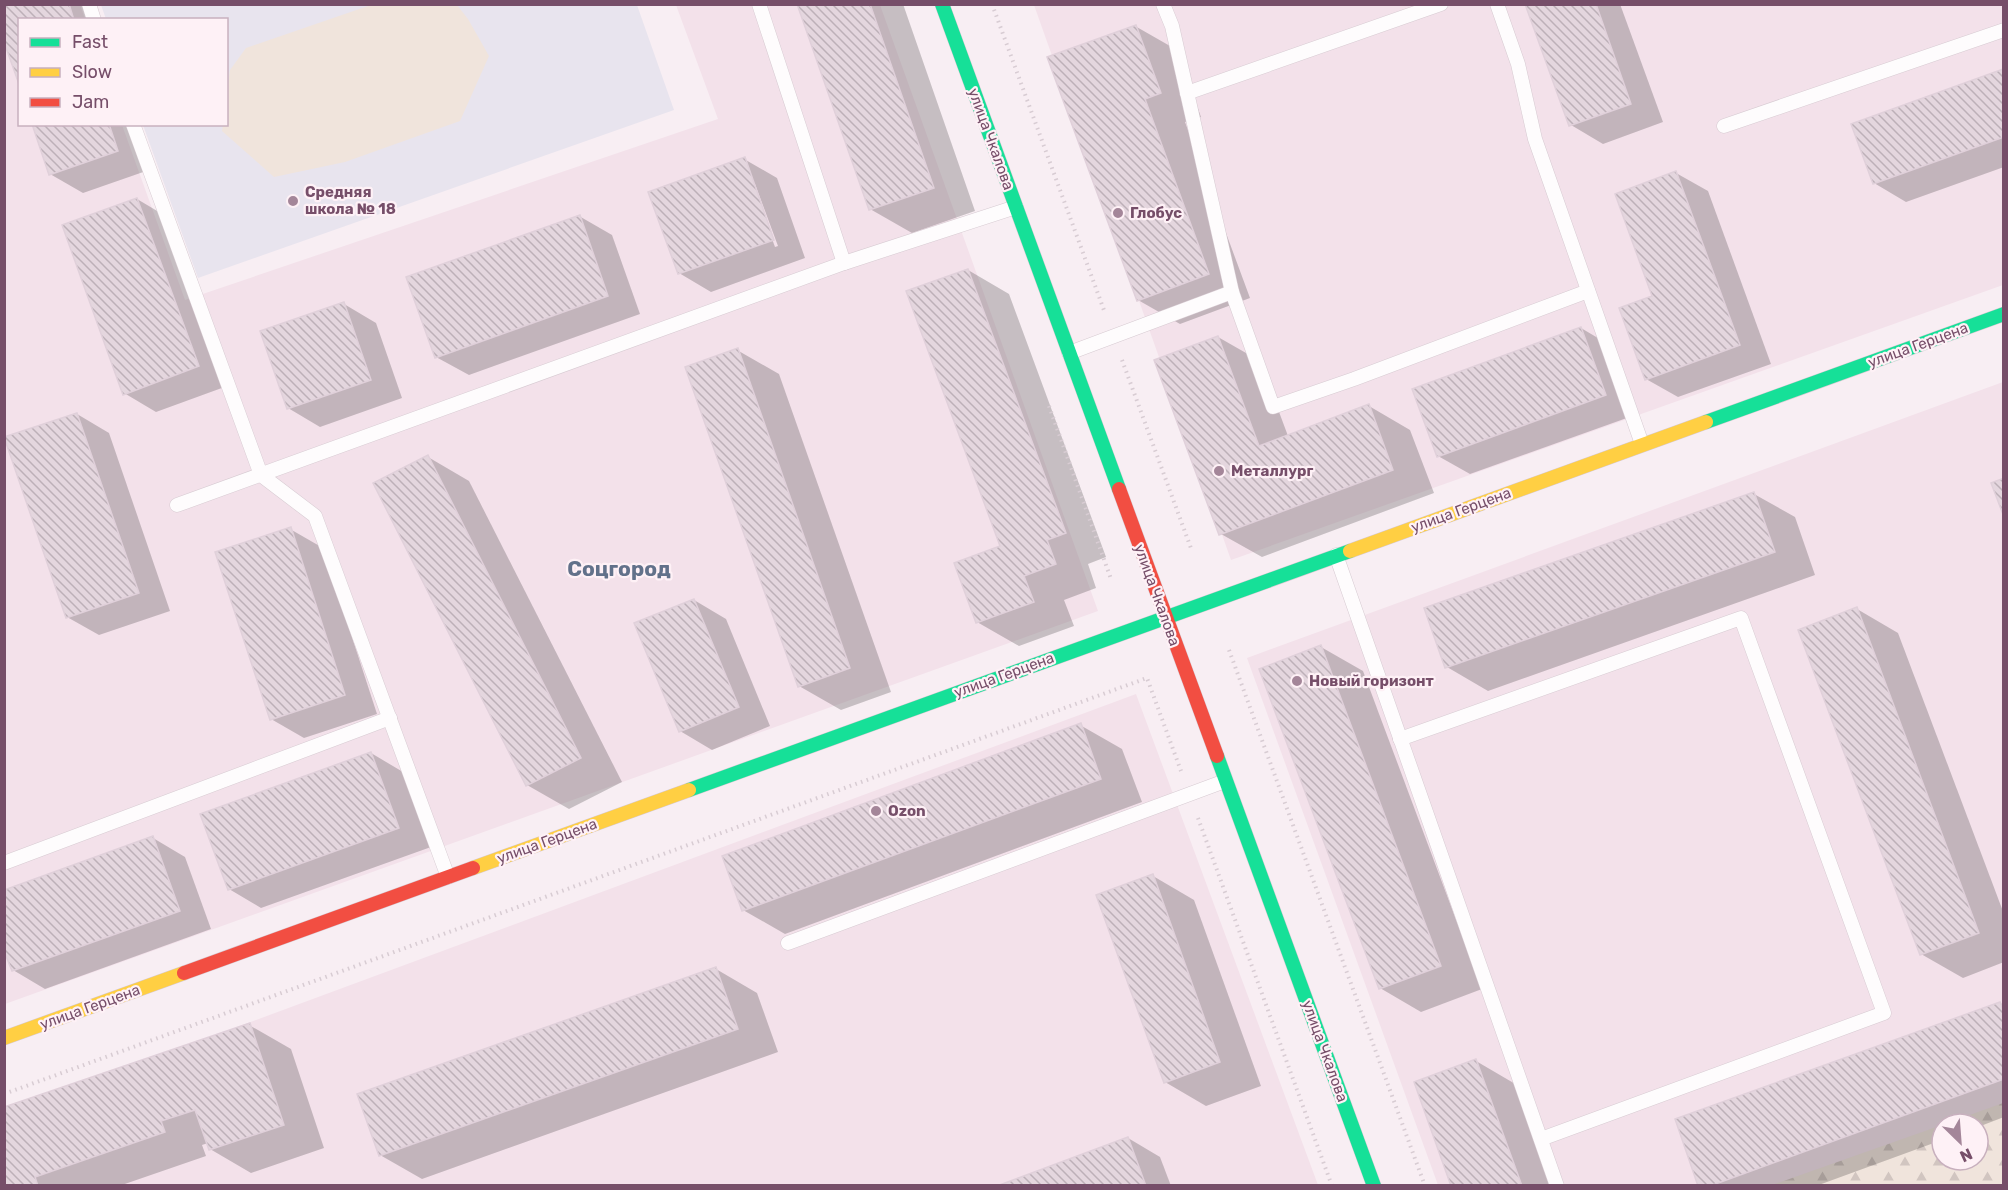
<svg xmlns="http://www.w3.org/2000/svg" width="2008" height="1190" font-family="Rubik,sans-serif">
<style>
.residential{fill:#f3e1ea;fill-rule:evenodd}
.education{fill:#e8e4ee}
.green{fill:#f0e4dc}
.forest{fill:url(#forest-firs)}
.shadow{fill:#0003;fill-rule:evenodd}
.building{fill:url(#building-back-hatch);stroke:#e0d0da;stroke-width:1.5}
.lines{fill:none;stroke-linecap:round;stroke-linejoin:round}
.lane-casing{stroke:#d7cbd2;stroke-width:15}
.fast-casing{stroke:#d7cad2;stroke-width:15}
.slow-casing{stroke:#d7cad2;stroke-width:15}
.jam-casing{stroke:#d7cad2;stroke-width:15}
.path{stroke:#d8ccd3;stroke-width:4;stroke-dasharray:1.5 4.5;stroke-linecap:butt}
.lane{stroke:#fefcfd;stroke-width:14}
.fast{stroke:#16e098;stroke-width:14}
.slow{stroke:#ffcf43;stroke-width:14}
.jam{stroke:#f24e42;stroke-width:14}
.poi-dot{fill:#a48699;stroke:#fef1f6;stroke-width:2}
.labels{text-anchor:middle;stroke-width:4.5;stroke-linejoin:round;paint-order:stroke}
.street-label{font-size:15px;fill:#764e69;stroke:#fef1f6}
.poi-label{font-size:15px;font-weight:bold;fill:#764e69;stroke:#fef1f6;text-anchor:start}
.district-label{font-size:21px;font-weight:bold;fill:#62718a;stroke:#fef1f6}
</style>
<defs>
<pattern id="forest-firs" width="22" height="20" patternUnits="userSpaceOnUse" patternTransform="scale(1.5)"><rect width="22" height="20" fill="#f0e4dc"/><path d="M5 1l3.5 6h-7zM16 11l3.5 6h-7z" fill="#d1c5c0"/></pattern>
<pattern id="building-back-hatch" width="6" height="6" patternUnits="userSpaceOnUse" patternTransform="scale(1.5)"><rect width="6" height="6" fill="#e4d6de"/><path d="M-1 5l2 2M0 0l6 6M5-1l2 2" fill="none" stroke="#bdb0b8"/></pattern>
</defs>
<rect width="100%" height="100%" fill="#f8eef3"/>
<!-- residential -->
<g class="residential">
<polygon points="5,5 80,5 85,19 20,20 20,124 122,125 185,300 718,119 676,5 880,5 1098,611 5,1004"/>
<polygon points="1034,5 2003,5 2003,285 1231,560"/>
<path d="M2003,382v803h-565l-191,-527zM1942,1124h36v36h-36z"/>
<polygon points="1136,694 1318,1185 5,1186 5,1113"/>
</g>
<!-- education -->
<polygon class="education" points="101,5 637,5 674,110 198,278 143,125 226,124 226,20 106,19"/>
<!-- green -->
<polygon class="green" points="371,5 457,5 468,19 489,56 460,121 345,162 274,177 222,131 223,125 226,124 226,97 230,70 246,48"/>
<!-- forest -->
<polygon class="forest" points="2003,1103 2003,1185 1772,1185 1942,1125 1942,1160 1978,1160 1978,1124 1945,1124"/>
<!-- shadow -->
<g class="shadow">
<polygon points="4,4 94,4 99,20 20,20"/>
<polygon points="799,4 903,4 975,211 912,233 870,209"/>
<polygon points="1527,4 1620,4 1663,122 1603,144 1571,125"/>
<polygon points="1135,26 1177,50 1201,117 1185,122 1250,298 1180,324 1138,300"/>
<polygon points="2004,71 2004,167 1906,202 1874,183 1853,125"/>
<polygon points="34,124 134,124 149,170 83,193 50,174"/>
<path d="M744,159l33,19 28,80 -94,34 -32,-19zM752,184h3l23,62 -3,1z"/>
<polygon points="1676,173 1708,191 1771,364 1678,397 1646,379 1654,297"/>
<polygon points="137,199 169,218 230,385 156,412 124,393"/>
<polygon points="579,216 612,235 640,314 469,375 436,357"/>
<polygon points="968,270 1009,294 1106,557 1088,564 1096,588 1064,600 1074,626 1019,646 977,622 1002,547"/>
<polygon points="344,304 376,323 402,398 320,427 288,408"/>
<polygon points="1581,328 1613,347 1638,414 1470,474 1438,456"/>
<polygon points="1218,337 1260,361 1288,436 1369,406 1410,430 1434,493 1262,557 1221,534"/>
<polygon points="737,350 779,374 891,692 841,710 799,686"/>
<polygon points="77,414 109,433 170,611 99,635 67,617"/>
<polygon points="428,457 469,481 622,782 569,809 527,785"/>
<polygon points="1754,494 1795,517 1815,575 1488,691 1447,667"/>
<polygon points="290,529 323,548 377,714 304,738 271,719"/>
<polygon points="694,600 726,619 770,726 712,750 680,731"/>
<polygon points="1857,609 1898,633 2004,914 2004,962 1963,978 1921,954"/>
<polygon points="1321,647 1363,671 1482,989 1421,1012 1380,988"/>
<polygon points="1080,725 1122,749 1142,802 785,934 743,910"/>
<polygon points="371,753 403,772 431,847 261,908 229,889"/>
<polygon points="153,838 185,857 211,929 45,989 13,970"/>
<polygon points="1153,876 1194,900 1261,1086 1206,1106 1165,1082"/>
<polygon points="716,969 757,993 778,1052 422,1179 380,1155"/>
<polygon points="2000,1003 2004,1005 2004,1117 1978,1127 1978,1124 1942,1124 1942,1140 1816,1186 1700,1186"/>
<polygon points="249,1025 291,1049 324,1148 251,1173 210,1149 208,1143 202,1145 206,1156 119,1186 4,1186"/>
<polygon points="1476,1061 1517,1085 1554,1186 1453,1186"/>
<polygon points="1128,1138 1160,1157 1171,1186 1001,1186"/>
</g>
<!-- building -->
<g class="building">
<polygon points="4,4 69,4 74,20 20,20 20,87 4,42"/>
<polygon points="797,4 870,4 934,188 869,210"/>
<polygon points="1525,4 1596,4 1631,104 1569,126"/>
<polygon points="1136,25 1161,93 1145,99 1209,274 1137,301 1047,57"/>
<polygon points="2003,69 2004,137 1873,184 1851,124"/>
<polygon points="32,124 109,124 118,151 49,175"/>
<polygon points="745,157 774,240 678,274 648,192"/>
<polygon points="1676,171 1740,345 1645,380 1619,308 1652,296 1615,194"/>
<polygon points="137,198 199,366 123,395 62,225"/>
<polygon points="580,215 608,296 435,358 406,277"/>
<polygon points="968,269 1066,533 1047,540 1056,564 1024,576 1034,602 976,623 954,563 1000,546 906,291"/>
<polygon points="344,302 371,380 287,409 260,331"/>
<polygon points="1581,327 1606,395 1437,457 1412,389"/>
<polygon points="1218,336 1259,446 1369,404 1393,470 1219,535 1154,360"/>
<polygon points="738,348 850,668 798,687 685,367"/>
<polygon points="77,413 139,593 66,618 4,437"/>
<polygon points="428,455 581,758 526,786 373,483"/>
<polygon points="2004,478 2004,517 1991,483"/>
<polygon points="1754,492 1775,552 1445,668 1424,608"/>
<polygon points="291,527 345,695 270,720 215,552"/>
<polygon points="694,599 739,707 679,732 634,623"/>
<polygon points="1857,607 1979,933 1920,955 1798,630"/>
<polygon points="1321,645 1441,966 1379,989 1259,669"/>
<polygon points="1081,723 1101,779 742,911 722,856"/>
<polygon points="371,752 399,828 228,890 200,814"/>
<polygon points="153,836 180,911 12,971 4,951 4,890"/>
<polygon points="1153,874 1220,1062 1164,1083 1096,895"/>
<polygon points="716,967 738,1029 379,1156 357,1094"/>
<polygon points="2000,1002 2004,1011 2004,1079 1710,1186 1698,1186 1675,1119"/>
<polygon points="250,1023 284,1125 209,1150 195,1110 161,1121 165,1132 35,1177 38,1186 4,1186 4,1107"/>
<polygon points="1476,1059 1522,1186 1451,1186 1414,1082"/>
<polygon points="1128,1137 1146,1186 997,1186"/>
</g>
<g class="lines">
<!-- lane casing -->
<g class="lane-casing">
<g id="lane">
<polyline points="89,4 94,20"/>
<polyline points="759,4 844,263 1016,207"/>
<polyline points="1163,4 1172,26 1232,292 1273,407 1354,379 1588,291"/>
<polyline points="1497,4 1518,64 1535,139 1642,444"/>
<polyline points="1187,93 1441,4"/>
<polyline points="133,124 261,475 315,516 448,877"/>
<polyline points="1724,126 2004,30"/>
<polyline points="1069,353 1232,292"/>
<polyline points="177,505 844,263"/>
<polyline points="1336,555 1557,1186"/>
<polyline points="1400,739 1741,618 1884,1013 1541,1139"/>
<polyline points="4,863 390,718"/>
<polyline points="788,943 1225,781"/>
</g>
</g>
<!-- fast casing -->
<g class="fast-casing">
<g id="fast">
<polyline points="942,4 1119,489"/>
<polyline points="1706,422 2004,314"/>
<polyline points="1217,756 1374,1186"/>
<polyline points="689,790 1350,551"/>
</g>
</g>
<!-- slow casing -->
<g class="slow-casing">
<g id="slow">
<polyline points="1350,551 1706,422"/>
<polyline points="473,868 689,790"/>
<polyline points="4,1038 184,973"/>
</g>
</g>
<!-- jam casing -->
<g class="jam-casing">
<g id="jam">
<polyline points="1119,489 1217,756"/>
<polyline points="184,973 473,868"/>
</g>
</g>
<!-- path -->
<g class="path">
<polyline points="992,4 1105,313"/>
<polyline points="1122,360 1192,551"/>
<polyline points="1049,406 1111,579"/>
<polyline points="1229,650 1425,1186"/>
<polyline points="1198,818 1332,1186"/>
<polyline points="4,1094 1147,678 1181,771"/>
</g>
<!-- lane -->
<use href="#lane" class="lane"/>
<!-- fast -->
<use href="#fast" class="fast"/>
<!-- slow -->
<use href="#slow" class="slow"/>
<!-- jam -->
<use href="#jam" class="jam"/>
</g>
<!-- markers -->
<g class="poi-dot">
<circle cx="293" cy="201" r="6"/>
<circle cx="1118" cy="213" r="6"/>
<circle cx="1219" cy="471" r="6"/>
<circle cx="1297" cy="681" r="6"/>
<circle cx="876" cy="811" r="6"/>
</g>
<g class="labels">
<!-- street labels -->
<g class="street-label">
<text transform="translate(991 139) rotate(70)" y="5">улица Чкалова</text>
<text transform="translate(1918 345) rotate(-20)" y="5">улица Герцена</text>
<text transform="translate(1461 510) rotate(-20)" y="5">улица Герцена</text>
<text transform="translate(1157 595) rotate(70)" y="5">улица Чкалова</text>
<text transform="translate(1004 675) rotate(-20)" y="5">улица Герцена</text>
<text transform="translate(547 841) rotate(-20)" y="5">улица Герцена</text>
<text transform="translate(90 1007) rotate(-20)" y="5">улица Герцена</text>
<text transform="translate(1325 1051) rotate(70)" y="5">улица Чкалова</text>
</g>
<!-- poi labels -->
<g class="poi-label">
<text x="305" y="197">Средняя<tspan x="305" dy="17">школа № 18</tspan></text>
<text x="1130" y="218">Глобус</text>
<text x="1231" y="476">Металлург</text>
<text x="1309" y="686">Новый горизонт</text>
<text x="888" y="816">Ozon</text>
</g>
<!-- district labels -->
<g class="district-label">
<text x="619" y="576">Соцгород</text>
</g>
</g>
<!-- border -->
<rect width="2008" height="1190" fill="none" stroke="#764e69" stroke-width="12"/>
<!-- legend -->
<rect x="18" y="18" width="210" height="108" fill="#fef1f6" stroke="#c8b0be" stroke-width="1.5"/>
<rect x="30" y="38" width="30" height="9" fill="#16e098" stroke="#c8b0be" stroke-width="1.5"/>
<text x="72" y="48" font-size="18" fill="#764e69">Fast</text>
<rect x="30" y="68" width="30" height="9" fill="#ffcf43" stroke="#c8b0be" stroke-width="1.5"/>
<text x="72" y="78" font-size="18" fill="#764e69">Slow</text>
<rect x="30" y="98" width="30" height="9" fill="#f24e42" stroke="#c8b0be" stroke-width="1.5"/>
<text x="72" y="108" font-size="18" fill="#764e69">Jam</text>
<!-- north arrow -->
<g transform="translate(1960 1142) rotate(155)"><circle r="28" fill="#fef1f6" stroke="#c8b0be" stroke-width="1.5"/>
<path d="M0-4.5L10 22L0 15L-10 22Z" fill="#a48699"/>
<text y="-9" font-size="16" font-weight="bold" text-anchor="middle" fill="#764e69">N</text>
</g>
</svg>
